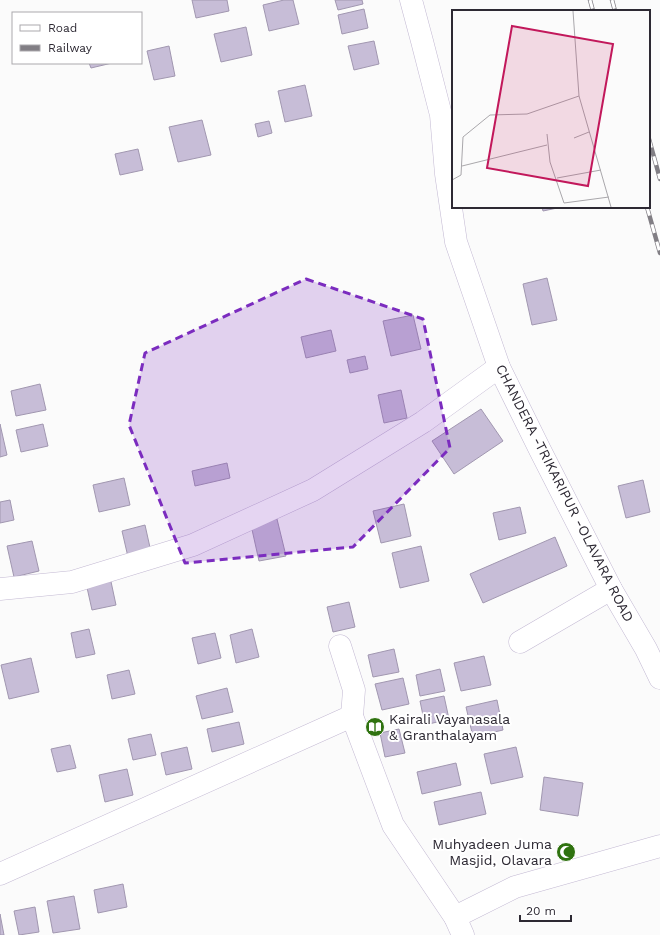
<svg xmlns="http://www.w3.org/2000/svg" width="660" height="935" font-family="'Work Sans',sans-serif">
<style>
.building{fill:#c7bdd7;stroke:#a197b0}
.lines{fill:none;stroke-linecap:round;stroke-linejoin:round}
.minor-casing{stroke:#c3b9d3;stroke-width:23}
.major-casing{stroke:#c3b9d3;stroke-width:23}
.minor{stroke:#fff;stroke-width:22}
.major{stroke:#fff;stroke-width:22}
.rail-casing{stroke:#817e84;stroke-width:4.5}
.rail{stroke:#fff;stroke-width:3;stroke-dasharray:9;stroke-linecap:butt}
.marked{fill:#7b2cbf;fill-opacity:0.2;stroke:#7b2cbf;stroke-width:3;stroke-dasharray:8 5;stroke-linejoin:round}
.labels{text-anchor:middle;stroke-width:4;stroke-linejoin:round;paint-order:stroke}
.street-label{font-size:14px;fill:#2d2933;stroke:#fff}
.poi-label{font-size:14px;fill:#2d2933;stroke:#fff;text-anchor:start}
.inset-road{fill:none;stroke:#a9a7ab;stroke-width:1}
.view{fill:#c2185b;fill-opacity:0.15;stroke:#c2185b;stroke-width:2}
.inset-edge{fill:none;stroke:#2d2933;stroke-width:2}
</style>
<rect width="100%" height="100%" fill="#fbfbfb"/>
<!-- building -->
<g class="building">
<polygon points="192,0 227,0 229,11 196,18"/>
<polygon points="284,0 293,0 299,24 269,31 263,5"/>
<polygon points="335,0 362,0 363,4 338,10"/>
<polygon points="364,9 368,28 342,34 338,15"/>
<polygon points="246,27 252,55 221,62 214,34"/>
<polygon points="374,41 379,64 354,70 348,46"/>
<polygon points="169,46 175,76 154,80 147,51"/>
<polygon points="89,63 112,63 91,68"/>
<polygon points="305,85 312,116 285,122 278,91"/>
<polygon points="202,120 211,155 178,162 169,127"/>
<polygon points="269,121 272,133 258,137 255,124"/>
<polygon points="138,149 143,170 120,175 115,154"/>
<polygon points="542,207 562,207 543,211"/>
<polygon points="547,278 557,320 532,325 523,284"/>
<polygon points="413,315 421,349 391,356 383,321"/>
<polygon points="331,330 336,351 306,358 301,337"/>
<polygon points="365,356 368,369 350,373 347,360"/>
<polygon points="40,384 46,410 16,416 11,391"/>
<polygon points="401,390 407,418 384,423 378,395"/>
<polygon points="481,409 503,441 454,474 432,441"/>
<polygon points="0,424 7,455 0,457"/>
<polygon points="43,424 48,446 21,452 16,430"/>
<polygon points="227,463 230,478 195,486 192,471"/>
<polygon points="124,478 130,505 99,512 93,485"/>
<polygon points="643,480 650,512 626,518 618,486"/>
<polygon points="10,500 14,520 0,523 0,502"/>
<polygon points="404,504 411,536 381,543 373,511"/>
<polygon points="520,507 526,533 499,540 493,513"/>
<polygon points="277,519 286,556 259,561 251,525"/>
<polygon points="145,525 151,552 128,557 122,531"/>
<polygon points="555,537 567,566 483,603 470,574"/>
<polygon points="32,541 39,571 14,577 7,546"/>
<polygon points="421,546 429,581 400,588 392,553"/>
<polygon points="110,577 116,605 92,610 86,583"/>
<polygon points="349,602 355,627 333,632 327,607"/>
<polygon points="89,629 95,654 76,658 71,633"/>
<polygon points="252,629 259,657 236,663 230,635"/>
<polygon points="215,633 221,658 198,664 192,638"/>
<polygon points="394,649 399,672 373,677 368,655"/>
<polygon points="484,656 491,685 461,691 454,663"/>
<polygon points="31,658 39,692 9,699 1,665"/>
<polygon points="440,669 445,691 420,696 416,675"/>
<polygon points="129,670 135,694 112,699 107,675"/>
<polygon points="403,678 409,704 382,710 375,684"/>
<polygon points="227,688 233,712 202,719 196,696"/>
<polygon points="444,696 449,719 425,725 420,701"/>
<polygon points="497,700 503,730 473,737 466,707"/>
<polygon points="239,722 244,744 212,752 207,729"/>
<polygon points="399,729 405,753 385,757 380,733"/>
<polygon points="151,734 156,755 133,760 128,739"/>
<polygon points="70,745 76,768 57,772 51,749"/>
<polygon points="187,747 192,769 166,775 161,753"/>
<polygon points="516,747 523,777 491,784 484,754"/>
<polygon points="456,763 461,785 422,794 417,772"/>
<polygon points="127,769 133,795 105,802 99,775"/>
<polygon points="544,777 583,783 578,816 540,810"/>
<polygon points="481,792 486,814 439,825 434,802"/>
<polygon points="123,884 127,907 98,913 94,890"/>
<polygon points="74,896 80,929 53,933 47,901"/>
<polygon points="35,907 39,932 19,935 14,911"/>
<polygon points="0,914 4,935 0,935"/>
</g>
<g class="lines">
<!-- minor casing -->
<g class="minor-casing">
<g id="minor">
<polyline points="0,589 72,582 193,545 313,490 423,422 499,367"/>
<polyline points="520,642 611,589"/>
<polyline points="340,646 354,690 352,716 393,825 455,917 463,935"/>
<polyline points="0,874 352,716"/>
<polyline points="455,917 515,887 660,846"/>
</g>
</g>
<!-- major casing -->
<g class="major-casing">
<polyline id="major" points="411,0 422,41 441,115 446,174 456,242 499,367 540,450 611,589 646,649 660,678"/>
</g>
<!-- minor -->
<use href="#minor" class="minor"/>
<!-- major -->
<use href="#major" class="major"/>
<!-- rail casing -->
<g class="rail-casing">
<g id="rail">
<polyline points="590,0 593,11"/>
<polyline points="612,0 615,11"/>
<polyline points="649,139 660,179"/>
<polyline points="647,207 660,253"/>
</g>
</g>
<!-- rail -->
<use href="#rail" class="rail"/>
</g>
<!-- marked area -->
<path class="marked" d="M306,279l117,40 27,129 -97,99 -168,16 -56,-138 16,-72z"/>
<!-- icons -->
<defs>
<g id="library-disc" transform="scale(1)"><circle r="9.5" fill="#2f720f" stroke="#fff"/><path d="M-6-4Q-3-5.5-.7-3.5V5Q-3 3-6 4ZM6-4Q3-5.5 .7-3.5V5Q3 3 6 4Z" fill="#fff"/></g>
<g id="mosque-disc" transform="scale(1)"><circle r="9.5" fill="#2f720f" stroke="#fff"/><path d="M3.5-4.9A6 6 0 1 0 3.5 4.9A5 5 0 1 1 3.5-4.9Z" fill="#fff"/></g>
</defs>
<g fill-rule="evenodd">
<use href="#library-disc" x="375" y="727"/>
<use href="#mosque-disc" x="566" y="852"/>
</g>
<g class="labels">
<!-- street labels -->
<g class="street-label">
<text transform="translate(565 493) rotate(63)" y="5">CHANDERA -TRIKARIPUR -OLAVARA ROAD</text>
</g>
<!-- poi labels -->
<g class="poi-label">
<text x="389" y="724">Kairali Vayanasala<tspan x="389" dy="16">&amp; Granthalayam</tspan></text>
<text x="552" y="849" text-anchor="end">Muhyadeen Juma<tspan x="552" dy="16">Masjid, Olavara</tspan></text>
</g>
</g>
<!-- overview -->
<g transform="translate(452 10)">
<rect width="198" height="198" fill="#fbfbfb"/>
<path class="inset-road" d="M121,1l6,85 32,111M95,124l3,28 14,41 45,-6M122,128l15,-6M10,156l85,-21M105,168l44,-8M0,170l9,-5 2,-38 27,-22 37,-1 52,-18"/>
<path class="view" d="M60,16l101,18 -25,142 -101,-18z"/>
<rect width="198" height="198" class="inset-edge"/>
</g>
<!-- legend -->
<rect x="12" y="12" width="130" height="52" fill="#ffffff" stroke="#aba9ad"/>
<rect x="20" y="25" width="20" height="6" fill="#ffffff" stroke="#aba9ad"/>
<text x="48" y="32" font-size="12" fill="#2d2933">Road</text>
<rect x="20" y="45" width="20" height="6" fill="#817e84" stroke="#aba9ad"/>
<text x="48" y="52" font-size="12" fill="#2d2933">Railway</text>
<!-- scale -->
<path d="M520 915v6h51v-6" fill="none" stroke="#2d2933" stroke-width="2"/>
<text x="526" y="915" font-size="12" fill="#2d2933" stroke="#ffffff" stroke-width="3" paint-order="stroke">20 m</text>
</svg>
